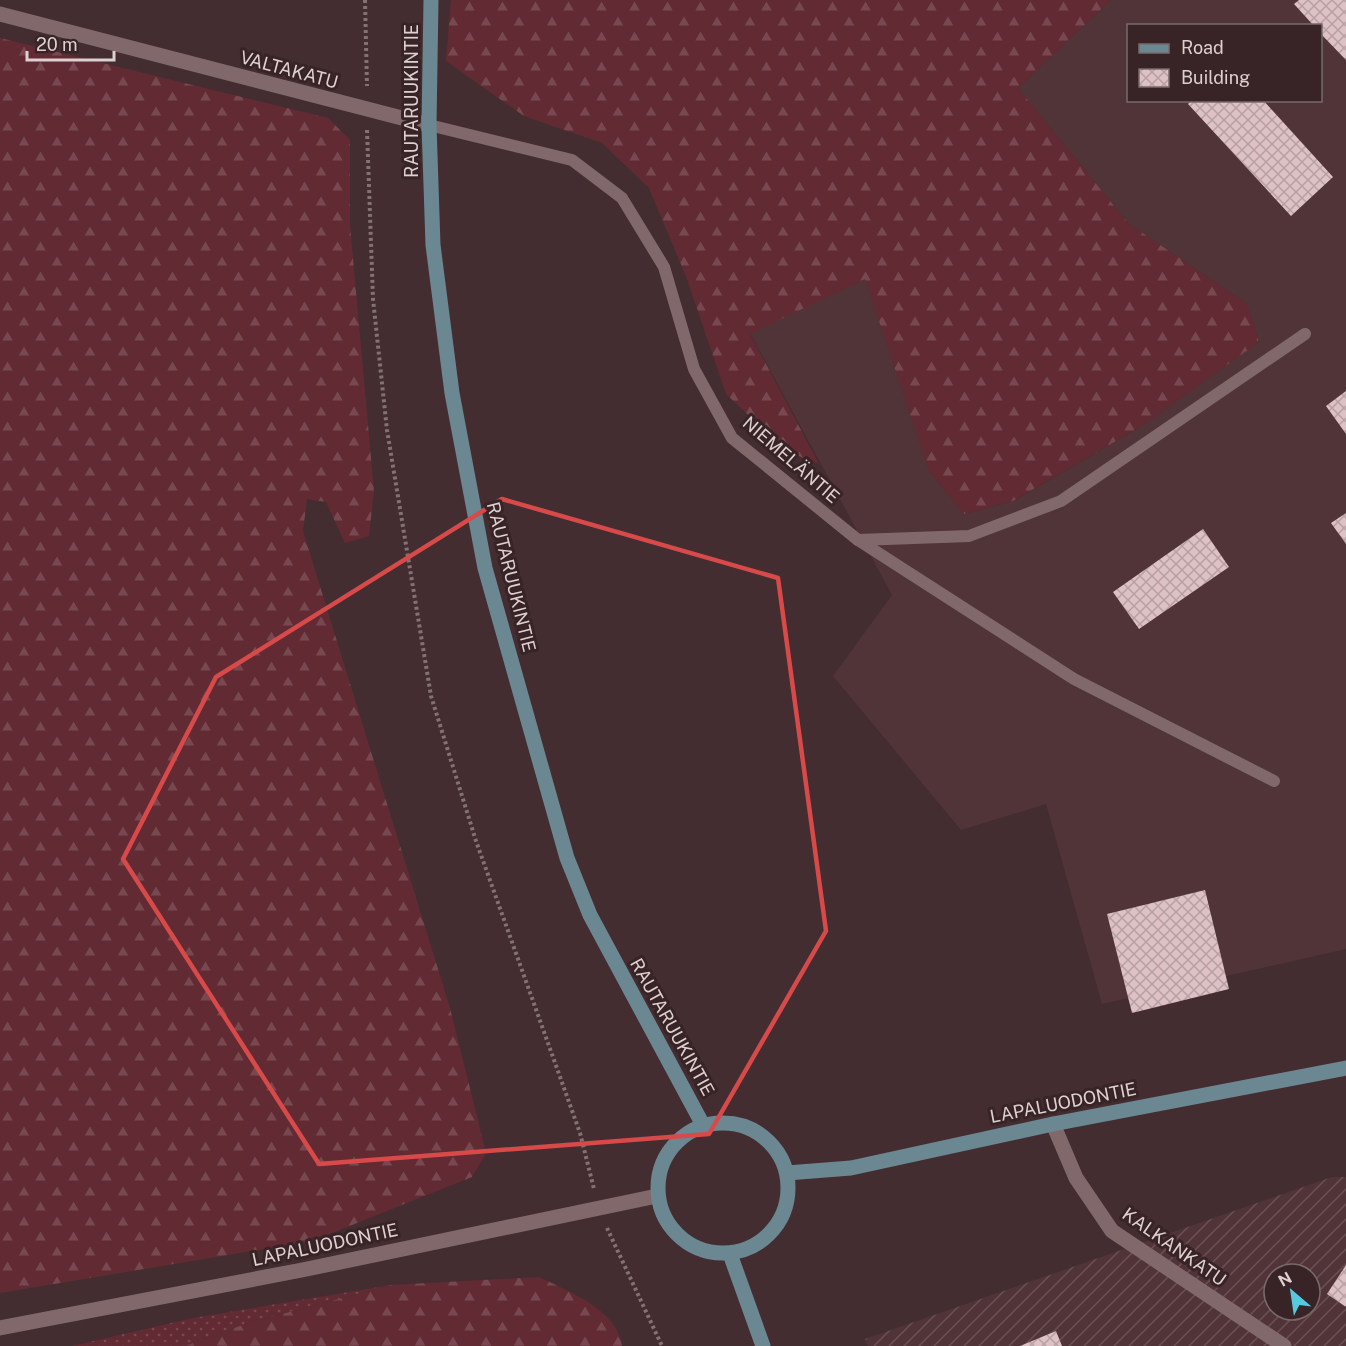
<svg xmlns="http://www.w3.org/2000/svg" width="1346" height="1346" font-family="'Public Sans',sans-serif">
<style>
.built{fill:#513438;fill-rule:evenodd}
.industrial{fill:url(#industrial-furrows);fill-rule:evenodd}
.grass{fill:url(#grass-dots)}
.forest{fill:url(#forest-firs)}
.building{fill:url(#building-cross-hatch)}
.lines{fill:none;stroke-linecap:round;stroke-linejoin:round}
.path{stroke:#847173;stroke-width:4;stroke-dasharray:3 3;stroke-linecap:butt}
.service{stroke:#81696b;stroke-width:12}
.minor{stroke:#81696b;stroke-width:15}
.secondary{stroke:#6b8892;stroke-width:15}
.marked{fill:none;stroke:#d84a4a;stroke-width:4.5;stroke-linejoin:round}
.labels{text-anchor:middle;stroke-width:6;stroke-linejoin:round;paint-order:stroke}
.street-label{font-size:18px;fill:#ded0d1;stroke:#382426}
</style>
<defs>
<pattern id="industrial-furrows" width="10" height="10" patternUnits="userSpaceOnUse" patternTransform="scale(1.5)"><rect width="10" height="10" fill="#513438"/><path d="M-1 1l2-2M0 10L10 0M9 11l2-2" fill="none" stroke="#6a5054"/></pattern>
<pattern id="grass-dots" width="8" height="8" patternUnits="userSpaceOnUse" patternTransform="scale(1.5)"><rect width="8" height="8" fill="#622a33"/><path d="M2 2h.1M6 6h.1" fill="none" stroke="#784850" stroke-width="1.8" stroke-linecap="round"/></pattern>
<pattern id="forest-firs" width="22" height="20" patternUnits="userSpaceOnUse" patternTransform="scale(1.5)"><rect width="22" height="20" fill="#622a33"/><path d="M5 1l3.5 6h-7zM16 11l3.5 6h-7z" fill="#784850"/></pattern>
<pattern id="building-cross-hatch" width="8" height="8" patternUnits="userSpaceOnUse" patternTransform="scale(1.5)"><rect width="8" height="8" fill="#ddc1c4"/><path d="M0 0l8 8M0 8l8-8" fill="none" stroke="#b6a0a3"/></pattern>
</defs>
<rect width="100%" height="100%" fill="#432d30"/>
<!-- built -->
<path class="built" d="M1111,0h235v949l-244,55 -56,-200 -85,26 -128,-154 59,-81 -142,-262 115,-54 64,192 35,43 50,-13 126,-74 119,-85 -12,-38 -119,-81 -110,-135zM1128,26h192v74h-192z"/>
<!-- industrial -->
<path class="industrial" d="M1332,1177h14v169h-478l-3,-7zM1274,1274h36v36h-36z"/>
<!-- grass -->
<polygon class="grass" points="391,1285 248,1323 185,1346 72,1346 193,1318"/>
<!-- forest -->
<g class="forest">
<polygon points="451,0 1111,0 1018,88 1128,223 1247,304 1259,342 1140,427 1013,501 964,514 929,471 865,279 750,334 819,464 786,451 726,394 687,279 649,188 602,143 524,116 446,61"/>
<polygon points="0,38 328,118 350,140 350,225 374,491 369,536 345,543 326,502 307,499 303,531 450,1008 486,1153 472,1177 312,1241 0,1293"/>
<path d="M539,1277c29,14 79,33 83,69h-437l63,-23 143,-38z"/>
</g>
<!-- building -->
<g class="building">
<polygon points="1299,0 1346,0 1346,60 1320,33 1320,26 1314,26 1294,4"/>
<polygon points="1192,100 1263,100 1333,177 1291,216 1188,104"/>
<polygon points="1346,391 1346,434 1326,406"/>
<polygon points="1346,513 1346,544 1331,523"/>
<polygon points="1203,529 1229,567 1139,629 1113,592"/>
<polygon points="1205,890 1229,989 1132,1013 1107,914"/>
<polygon points="1346,1265 1346,1307 1327,1294"/>
<polygon points="1056,1331 1062,1346 1020,1346"/>
</g>
<g class="lines">
<!-- path -->
<g class="path">
<polyline points="365,0 367,86"/>
<polyline points="367,130 373,299 387,430 431,696 476,841 580,1133 594,1189"/>
<polyline points="607,1228 662,1346"/>
</g>
<!-- service -->
<g class="service">
<polyline points="429,125 572,160 622,198 664,267 694,369 732,438 858,540 1074,679 1274,781"/>
<polyline points="858,540 969,536 1061,501 1305,334"/>
</g>
<!-- minor -->
<g class="minor">
<polyline points="0,14 429,125"/>
<polyline points="1053,1124 1076,1178 1112,1231 1284,1346"/>
<polyline points="0,1328 302,1270 657,1196"/>
</g>
<!-- secondary -->
<g class="secondary">
<polyline points="431,0 429,125 433,245 452,393 485,568 567,858 590,915 703,1125"/>
<circle cx="723" cy="1188" r="65"/>
<polyline points="787,1173 851,1168 1053,1124 1346,1068"/>
<polyline points="730,1254 763,1346"/>
</g>
</g>
<!-- marked area -->
<path class="marked" d="M502,499l276,79 48,353 -117,203 -390,30 -196,-305 93,-182z"/>
<g class="labels">
<!-- street labels -->
<g class="street-label">
<text transform="translate(289 70) rotate(15)" y="6">VALTAKATU</text>
<text transform="translate(412 101) rotate(-90)" y="6">RAUTARUUKINTIE</text>
<text transform="translate(791 460) rotate(41)" y="6">NIEMELÄNTIE</text>
<text transform="translate(511 577) rotate(76)" y="6">RAUTARUUKINTIE</text>
<text transform="translate(672 1027) rotate(61)" y="6">RAUTARUUKINTIE</text>
<text transform="translate(1063 1103) rotate(-11)" y="6">LAPALUODONTIE</text>
<text transform="translate(325 1245) rotate(-12)" y="6">LAPALUODONTIE</text>
<text transform="translate(1174 1247) rotate(35)" y="6">KALKANKATU</text>
</g>
</g>
<!-- legend -->
<rect x="1127" y="24" width="195" height="78" fill="#382426" stroke="#7a696a" stroke-width="1.5"/>
<rect x="1139" y="44" width="30" height="9" fill="#6b8892" stroke="#7a696a" stroke-width="1.5"/>
<text x="1181" y="54" font-size="18" fill="#ded0d1">Road</text>
<rect x="1139" y="69" width="30" height="18" fill="url(#building-cross-hatch)" stroke="#7a696a" stroke-width="1.5"/>
<text x="1181" y="84" font-size="18" fill="#ded0d1">Building</text>
<!-- north arrow -->
<g transform="translate(1292 1292) rotate(331)"><circle r="28" fill="#382426" stroke="#7a696a" stroke-width="1.5"/>
<path d="M0-4.5L10 22L0 15L-10 22Z" fill="#56c9e0"/>
<text y="-9" font-size="16" font-weight="bold" text-anchor="middle" fill="#ded0d1">N</text>
</g>
<!-- scale -->
<path d="M27 51v9h87v-9" fill="none" stroke="#ded0d1" stroke-width="3"/>
<text x="36" y="51" font-size="18" fill="#ded0d1" stroke="#382426" stroke-width="4.5" paint-order="stroke">20 m</text>
</svg>
